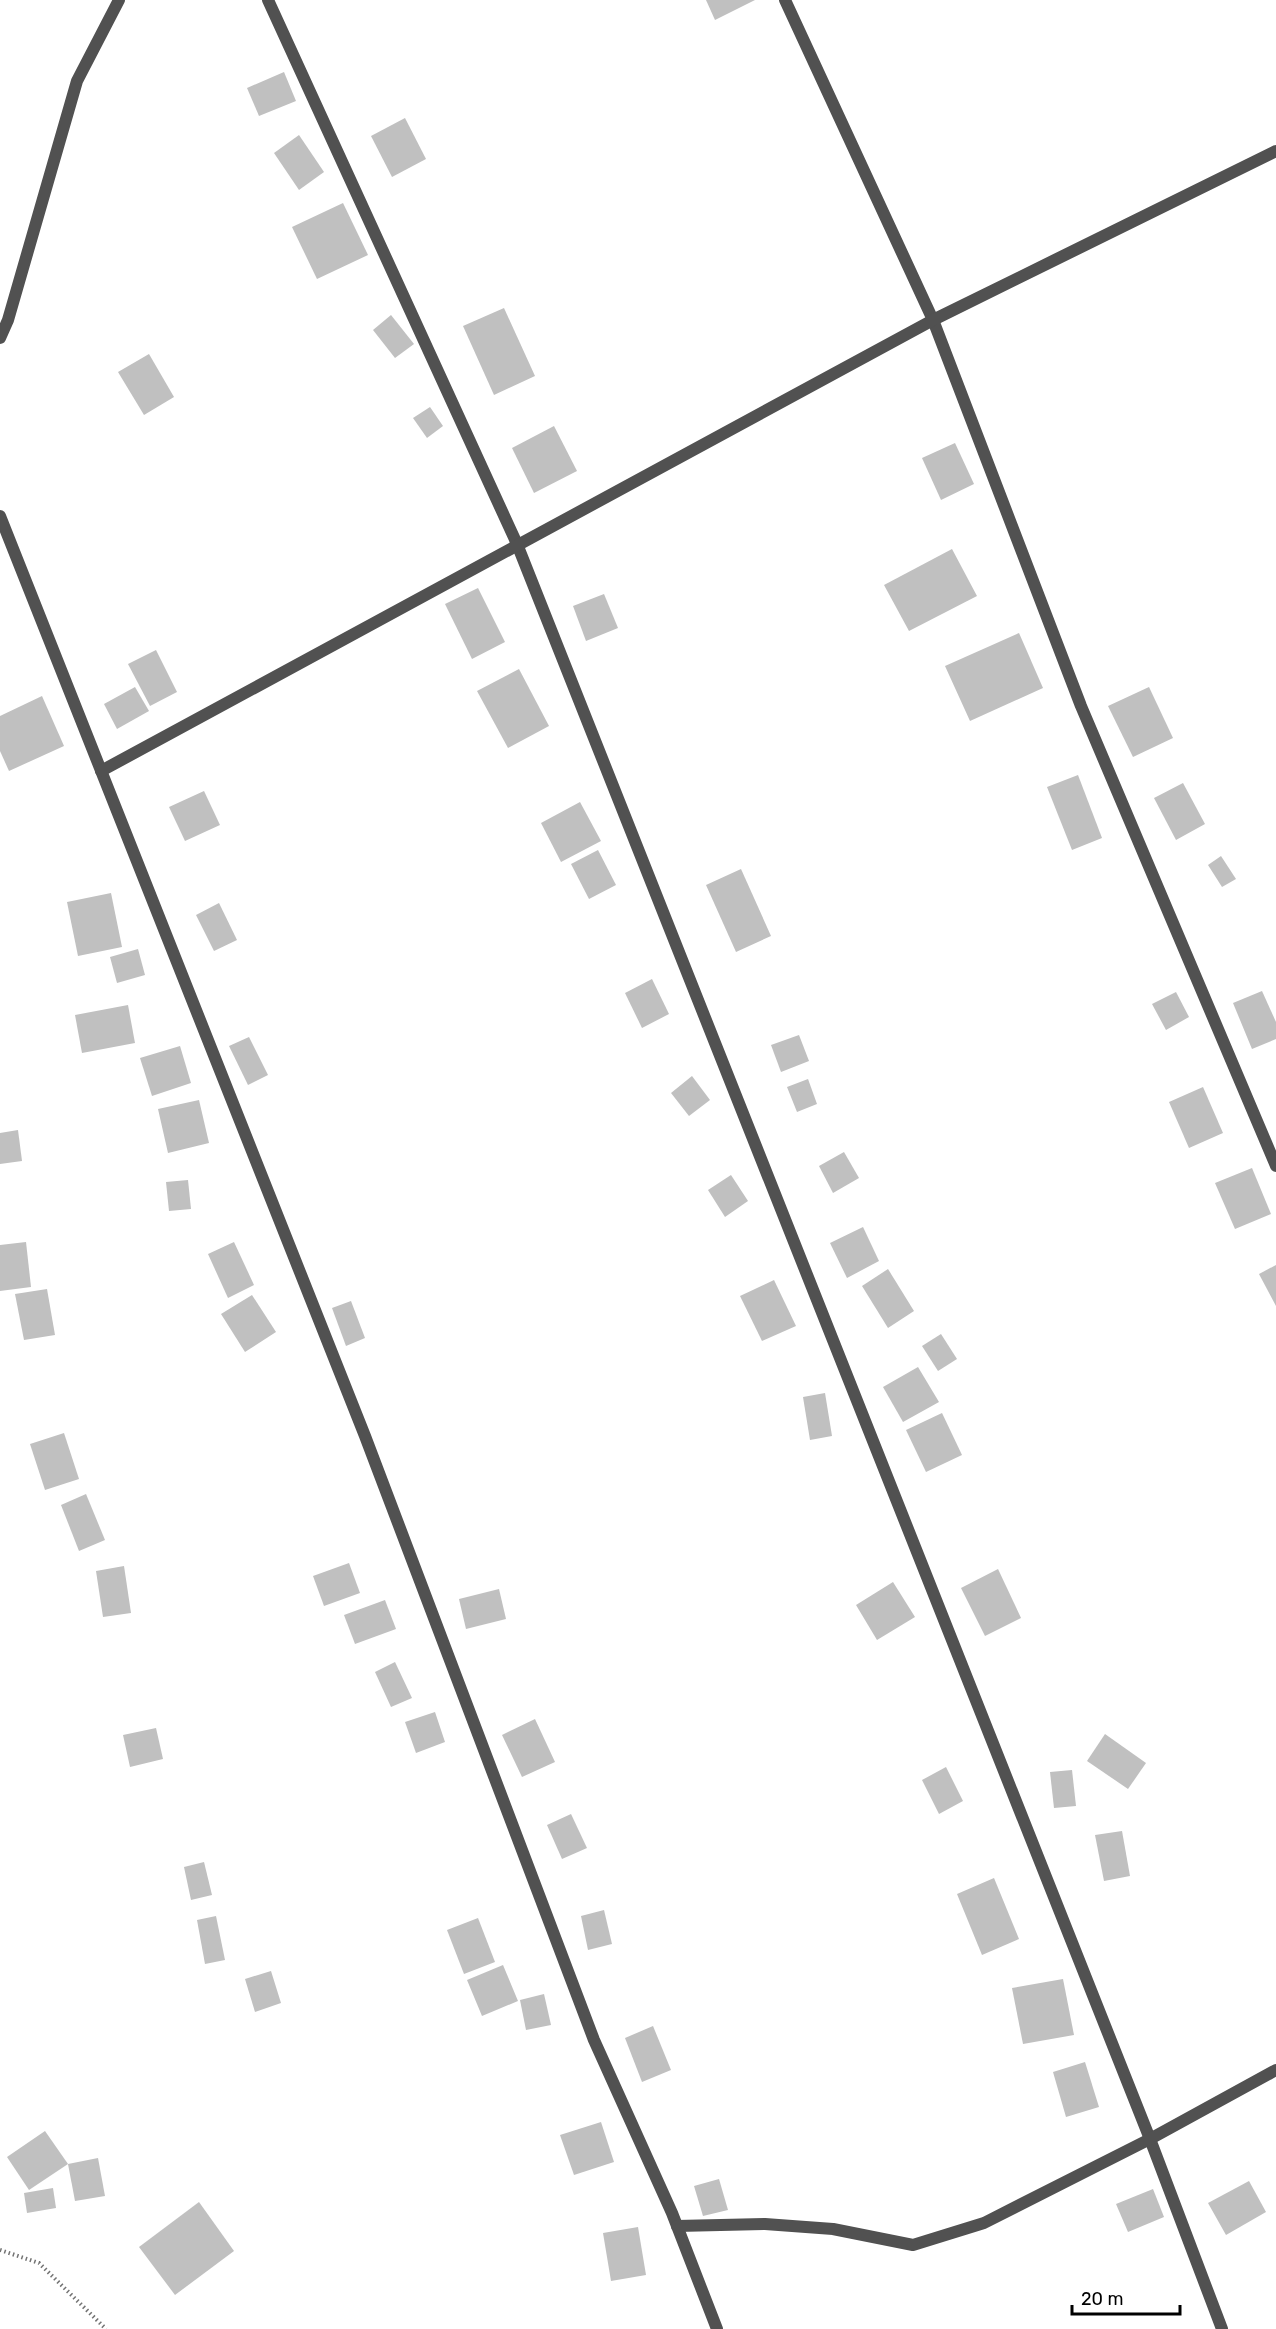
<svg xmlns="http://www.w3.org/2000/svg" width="1276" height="2329" font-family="Rubik,sans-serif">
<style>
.building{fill:#c0c0c0}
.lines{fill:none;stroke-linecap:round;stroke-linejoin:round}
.path{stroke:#737373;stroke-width:4;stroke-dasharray:1.5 3;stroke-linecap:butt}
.street{stroke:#515151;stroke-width:12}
</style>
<rect width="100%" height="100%" fill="#fff"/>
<!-- building -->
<g class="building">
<polygon points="706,0 755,0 715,20"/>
<polygon points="284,72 296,101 259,116 247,88"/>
<polygon points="405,118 426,159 392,177 371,136"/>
<polygon points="299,135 324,172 299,190 274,153"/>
<polygon points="343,203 368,255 317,279 292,227"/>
<polygon points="504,308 535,376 494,395 463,326"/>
<polygon points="391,315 414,344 395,358 373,330"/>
<polygon points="149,354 174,397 144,415 118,372"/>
<polygon points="430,407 443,426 427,438 413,418"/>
<polygon points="554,426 577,471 534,493 512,448"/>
<polygon points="955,443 974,484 941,500 922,458"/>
<polygon points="952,549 977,596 909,631 884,585"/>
<polygon points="478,588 505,642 472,659 445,604"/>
<polygon points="604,594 618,628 586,641 573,606"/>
<polygon points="1019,633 1043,688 970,721 945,666"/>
<polygon points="156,650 177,692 150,706 128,664"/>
<polygon points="519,669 549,726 508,748 477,691"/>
<polygon points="135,687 149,711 117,729 104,704"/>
<polygon points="1149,687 1173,738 1133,757 1108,706"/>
<polygon points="42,696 64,746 9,771 0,751 0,716"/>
<polygon points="1078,775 1102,838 1072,850 1047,787"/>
<polygon points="1183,783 1205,824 1176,840 1154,798"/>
<polygon points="204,791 220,825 185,841 169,807"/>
<polygon points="580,802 601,841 561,862 541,823"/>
<polygon points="598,850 616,885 589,899 571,864"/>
<polygon points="1221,856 1236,879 1222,887 1208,865"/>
<polygon points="741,869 771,936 736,952 706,885"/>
<polygon points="111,893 122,947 78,956 67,902"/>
<polygon points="219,903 237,940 214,951 196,915"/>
<polygon points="138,949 145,975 117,983 110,957"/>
<polygon points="652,979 669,1014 642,1028 625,993"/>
<polygon points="1262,991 1276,1022 1276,1039 1252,1049 1233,1003"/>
<polygon points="1176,992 1189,1017 1166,1030 1152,1004"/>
<polygon points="128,1005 135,1043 82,1053 75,1015"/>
<polygon points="799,1035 809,1061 781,1072 771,1045"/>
<polygon points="249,1037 268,1075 248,1085 229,1046"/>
<polygon points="180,1046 191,1083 152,1096 140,1058"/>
<polygon points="692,1076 710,1100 689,1116 671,1093"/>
<polygon points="808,1079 817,1104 797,1112 787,1087"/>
<polygon points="1203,1087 1223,1133 1189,1148 1169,1102"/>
<polygon points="199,1100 209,1143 168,1153 158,1109"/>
<polygon points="18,1130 22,1161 0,1164 0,1133"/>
<polygon points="844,1152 859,1178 833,1193 819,1166"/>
<polygon points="1252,1168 1271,1214 1235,1229 1215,1183"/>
<polygon points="731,1175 748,1201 725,1217 708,1190"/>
<polygon points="188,1180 191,1209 169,1211 166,1182"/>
<polygon points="863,1227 879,1261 847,1278 830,1243"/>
<polygon points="26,1242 31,1287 0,1291 0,1245"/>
<polygon points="234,1242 254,1285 228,1298 208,1254"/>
<polygon points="1276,1265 1276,1306 1259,1274"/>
<polygon points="888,1269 914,1311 888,1328 862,1286"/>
<polygon points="774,1280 796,1326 762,1341 740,1296"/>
<polygon points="47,1289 55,1335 24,1340 15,1294"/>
<polygon points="252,1295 276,1332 245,1352 221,1314"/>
<polygon points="351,1301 365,1338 346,1346 332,1308"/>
<polygon points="941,1334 957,1359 938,1371 922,1346"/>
<polygon points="918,1367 939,1402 903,1422 883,1387"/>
<polygon points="825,1393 832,1436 810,1440 803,1397"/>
<polygon points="942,1413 962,1455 926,1472 906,1430"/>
<polygon points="64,1433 79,1479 45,1490 30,1444"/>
<polygon points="86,1494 105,1540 79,1551 61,1505"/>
<polygon points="349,1563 360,1593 324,1606 313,1576"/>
<polygon points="124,1566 131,1613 103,1617 96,1571"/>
<polygon points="998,1569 1021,1618 985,1636 961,1588"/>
<polygon points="893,1582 915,1617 877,1640 856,1605"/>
<polygon points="499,1589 506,1619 466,1629 459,1599"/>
<polygon points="385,1600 396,1629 355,1644 344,1615"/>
<polygon points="395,1662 412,1698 391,1707 375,1672"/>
<polygon points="435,1712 445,1742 416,1753 405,1722"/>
<polygon points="535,1719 555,1762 522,1777 502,1735"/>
<polygon points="156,1728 163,1759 130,1767 123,1735"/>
<polygon points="1105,1734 1146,1763 1128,1789 1087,1761"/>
<polygon points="946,1767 963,1801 939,1814 922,1780"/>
<polygon points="1072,1770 1076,1806 1054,1808 1050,1772"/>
<polygon points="571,1814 587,1848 562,1859 547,1825"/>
<polygon points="1122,1831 1130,1876 1104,1881 1095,1835"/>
<polygon points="204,1862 212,1895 191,1900 184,1867"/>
<polygon points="994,1878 1019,1939 982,1955 957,1894"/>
<polygon points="604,1910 612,1944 588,1950 581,1916"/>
<polygon points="216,1916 225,1960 205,1964 197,1920"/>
<polygon points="478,1918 495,1962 464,1974 447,1930"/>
<polygon points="503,1965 518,2001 482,2016 467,1980"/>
<polygon points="271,1971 281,2003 255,2012 245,1979"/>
<polygon points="1063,1979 1074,2035 1023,2044 1012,1988"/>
<polygon points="544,1994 551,2025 526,2030 520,2000"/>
<polygon points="653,2026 671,2070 642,2082 625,2038"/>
<polygon points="1085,2062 1099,2107 1066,2117 1053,2072"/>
<polygon points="601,2122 614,2162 574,2175 560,2135"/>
<polygon points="45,2131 68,2164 29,2190 7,2157"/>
<polygon points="98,2158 105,2196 75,2201 68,2164"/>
<polygon points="719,2179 728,2210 703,2216 694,2186"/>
<polygon points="1249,2181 1266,2212 1226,2235 1208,2203"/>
<polygon points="53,2188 56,2208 27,2213 24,2193"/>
<polygon points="1153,2189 1164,2217 1128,2232 1116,2204"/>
<polygon points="199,2202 234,2251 175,2295 139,2247"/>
<polygon points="638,2227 646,2275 611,2281 603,2233"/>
</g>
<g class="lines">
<!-- path -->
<polyline class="path" points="0,2250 39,2263 106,2329"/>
<!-- street -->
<g class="street">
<polyline points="268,0 517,544 1150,2139 1222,2329"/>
<polyline points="785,0 933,320 1081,706 1276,1166"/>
<polyline points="0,338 8,320 77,81 119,0"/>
<polyline points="0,516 365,1436 594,2040 672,2213 717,2329"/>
<polyline points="101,771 933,320 1276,151"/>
<polyline points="677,2226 765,2224 833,2229 913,2245 984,2223 1150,2139 1276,2070"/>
</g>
</g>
<!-- scale -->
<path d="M1072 2305v9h108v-9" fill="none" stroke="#000000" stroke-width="3"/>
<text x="1081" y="2305" font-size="18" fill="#000000" stroke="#ffffff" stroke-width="4.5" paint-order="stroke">20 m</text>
</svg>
